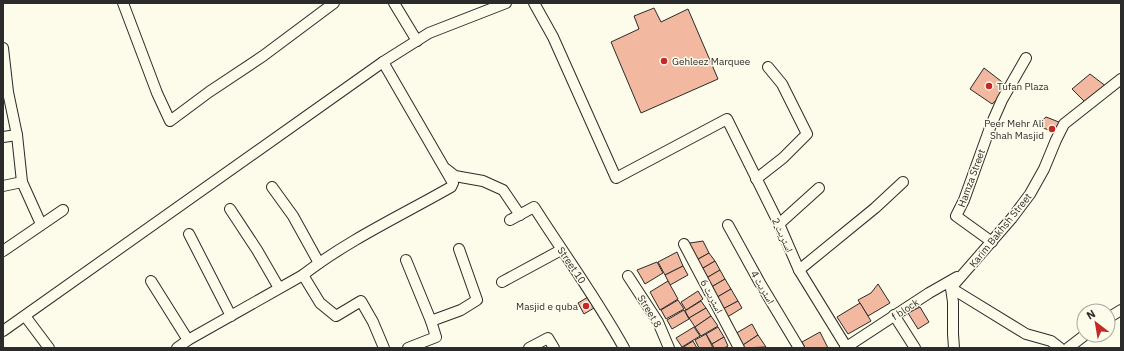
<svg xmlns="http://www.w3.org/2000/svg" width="1124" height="351" font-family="'IBM Plex Sans','Noto Naskh Arabic',sans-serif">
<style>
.building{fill:#f2b8a0;stroke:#2b2b2b}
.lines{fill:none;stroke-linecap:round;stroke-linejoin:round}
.minor-casing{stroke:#2b2b2b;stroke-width:12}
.minor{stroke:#fdfbea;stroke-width:10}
.poi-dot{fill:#c62828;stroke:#fdfbea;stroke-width:1.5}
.labels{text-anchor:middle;stroke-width:3;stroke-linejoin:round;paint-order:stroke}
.poi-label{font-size:10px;fill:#2b2b2b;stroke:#fdfbea;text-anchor:start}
.street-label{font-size:10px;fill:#2b2b2b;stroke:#fdfbea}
</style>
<rect width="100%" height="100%" fill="#fdfbea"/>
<!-- building -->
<g class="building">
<polygon points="654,8 661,22 688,9 718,79 641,113 611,42 639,29 634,16"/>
<polygon points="984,68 1010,88 992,104 970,89"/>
<polygon points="1090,74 1107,87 1086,103 1072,89"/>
<polygon points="1046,117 1064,124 1055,133 1037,125"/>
<polygon points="703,241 709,253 693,262 684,244"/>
<polygon points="677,252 683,266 665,275 658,262"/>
<polygon points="709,253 715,261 698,271 693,262"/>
<polygon points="715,261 720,270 703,280 698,271"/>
<polygon points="657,262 663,273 645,284 637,270"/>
<polygon points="683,266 688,275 670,285 665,275"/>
<polygon points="720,270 725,279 708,289 703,280"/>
<polygon points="725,279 731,289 714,299 708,289"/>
<polygon points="668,281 678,299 660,310 650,292"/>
<polygon points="878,284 890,303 868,316 858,300 871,293"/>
<polygon points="731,289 738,301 721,310 714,299"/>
<polygon points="698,291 703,299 686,310 681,302"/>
<polygon points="588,297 594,308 584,314 578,303"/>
<polygon points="678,300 684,309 666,319 661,310"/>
<polygon points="701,301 706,308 689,318 685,311"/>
<polygon points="738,301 742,308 724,319 719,311"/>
<polygon points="860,303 871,321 848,334 837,317"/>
<polygon points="920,307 929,322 918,329 908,313"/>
<polygon points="706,308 711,316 695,327 689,318"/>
<polygon points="684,310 689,319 672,329 667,320"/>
<polygon points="711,316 718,326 701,336 695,327"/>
<polygon points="752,324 758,335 740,347 733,335"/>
<polygon points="694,327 700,336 682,347 676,338"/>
<polygon points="718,327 724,337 712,344 706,334"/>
<polygon points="820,332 828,348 805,348 802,342"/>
<polygon points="706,334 713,348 699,348 695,340"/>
<polygon points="758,335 766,347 741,348 740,347"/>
<polygon points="724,337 728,346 724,348 714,348 712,344"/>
<polygon points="693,341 697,348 682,348"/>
</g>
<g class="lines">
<!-- minor casing -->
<g class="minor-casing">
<g id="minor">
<polyline points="123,3 157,93 170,121 209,92 263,56 334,3"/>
<polyline points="394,3 417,41"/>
<polyline points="534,3 553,37 616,178 727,119 779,224 799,270 847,348"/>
<polyline points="3,48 8,92 17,135 22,182 41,224"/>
<polyline points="3,137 17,135"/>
<polyline points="446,169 455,176 483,181 503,190 520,215"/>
<polyline points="756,179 783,158 807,134 782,84 768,67"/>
<polyline points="3,186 22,182"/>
<polyline points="272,187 293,216 319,263"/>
<polyline points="230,209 257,250 279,288"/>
<path d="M510,220l24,-13c30,47 63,92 90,141"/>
<polyline points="779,224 819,188"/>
<polyline points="728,225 760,283 799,348"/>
<polyline points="189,234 231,316"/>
<polyline points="992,242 956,216 964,200 991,125 1002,100 1026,58"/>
<polyline points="684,244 739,348"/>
<polyline points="3,251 63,210"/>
<polyline points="406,260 431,321"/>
<polyline points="799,270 875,208 903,182"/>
<polyline points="303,275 320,303 336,316 361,301 373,322 384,348"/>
<polyline points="628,276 658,322 669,348"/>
<polyline points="151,281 188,340"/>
<polyline points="502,282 561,250"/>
<polyline points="951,288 1026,334 1051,341 1060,348"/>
<polyline points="894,315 915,348"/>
<polyline points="25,316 49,348"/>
<polyline points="1108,318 1121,310"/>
<polyline points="3,331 383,62 429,33 506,3"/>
<path d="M177,348l11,-8 115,-65c45,-35 99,-60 148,-88l2,-4 -70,-121"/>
<polyline points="408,348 436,337 431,321 461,310 477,300 459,249"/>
<polyline points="529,348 548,338 554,348"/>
<polyline points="845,348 929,293 957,277"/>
<polyline points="954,348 953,334 953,302 951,288 1012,218 1030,194 1044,169 1056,140 1064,124 1121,79"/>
<polyline points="1068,348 1085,335"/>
</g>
</g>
<!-- minor -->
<use href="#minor" class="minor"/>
</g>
<!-- markers -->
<g class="poi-dot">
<circle cx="664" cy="61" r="4"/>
<circle cx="989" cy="86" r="4"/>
<circle cx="1052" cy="129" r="4"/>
<circle cx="586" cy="306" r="4"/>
</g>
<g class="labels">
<!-- poi labels -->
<g class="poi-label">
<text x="672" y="65">Gehleez Marquee</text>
<text x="997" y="90">Tufan Plaza</text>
<text x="1044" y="127" text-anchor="end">Peer Mehr Ali<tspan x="1044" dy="12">Shah Masjid</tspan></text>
<text x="578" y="310" text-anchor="end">Masjid e quba</text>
</g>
<!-- street labels -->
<g class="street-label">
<text transform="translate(971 178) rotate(-70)" y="4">Hamza Street</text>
<text transform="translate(1000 230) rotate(-51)" y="4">Karim Bakhsh Street</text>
<text transform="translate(783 235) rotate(65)" y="4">اسٹریٹ 2</text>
<text transform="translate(572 265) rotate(56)" y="4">Street 10</text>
<text transform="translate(763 287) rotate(60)" y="4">اسٹریٹ 4</text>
<text transform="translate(712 296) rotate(62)" y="4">اسٹریٹ 6</text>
<text transform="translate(905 309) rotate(-33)" y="4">f block</text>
<text transform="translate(650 311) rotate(59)" y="4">Street 8</text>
</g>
</g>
<!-- border -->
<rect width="1124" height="351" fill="none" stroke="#2b2b2b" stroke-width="8"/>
<!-- north arrow -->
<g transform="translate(1096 323) rotate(329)"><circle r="19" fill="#fdfbea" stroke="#a9a89e"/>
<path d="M0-3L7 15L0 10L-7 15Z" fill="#c62828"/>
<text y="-6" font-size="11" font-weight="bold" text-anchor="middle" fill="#2b2b2b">N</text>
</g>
</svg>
